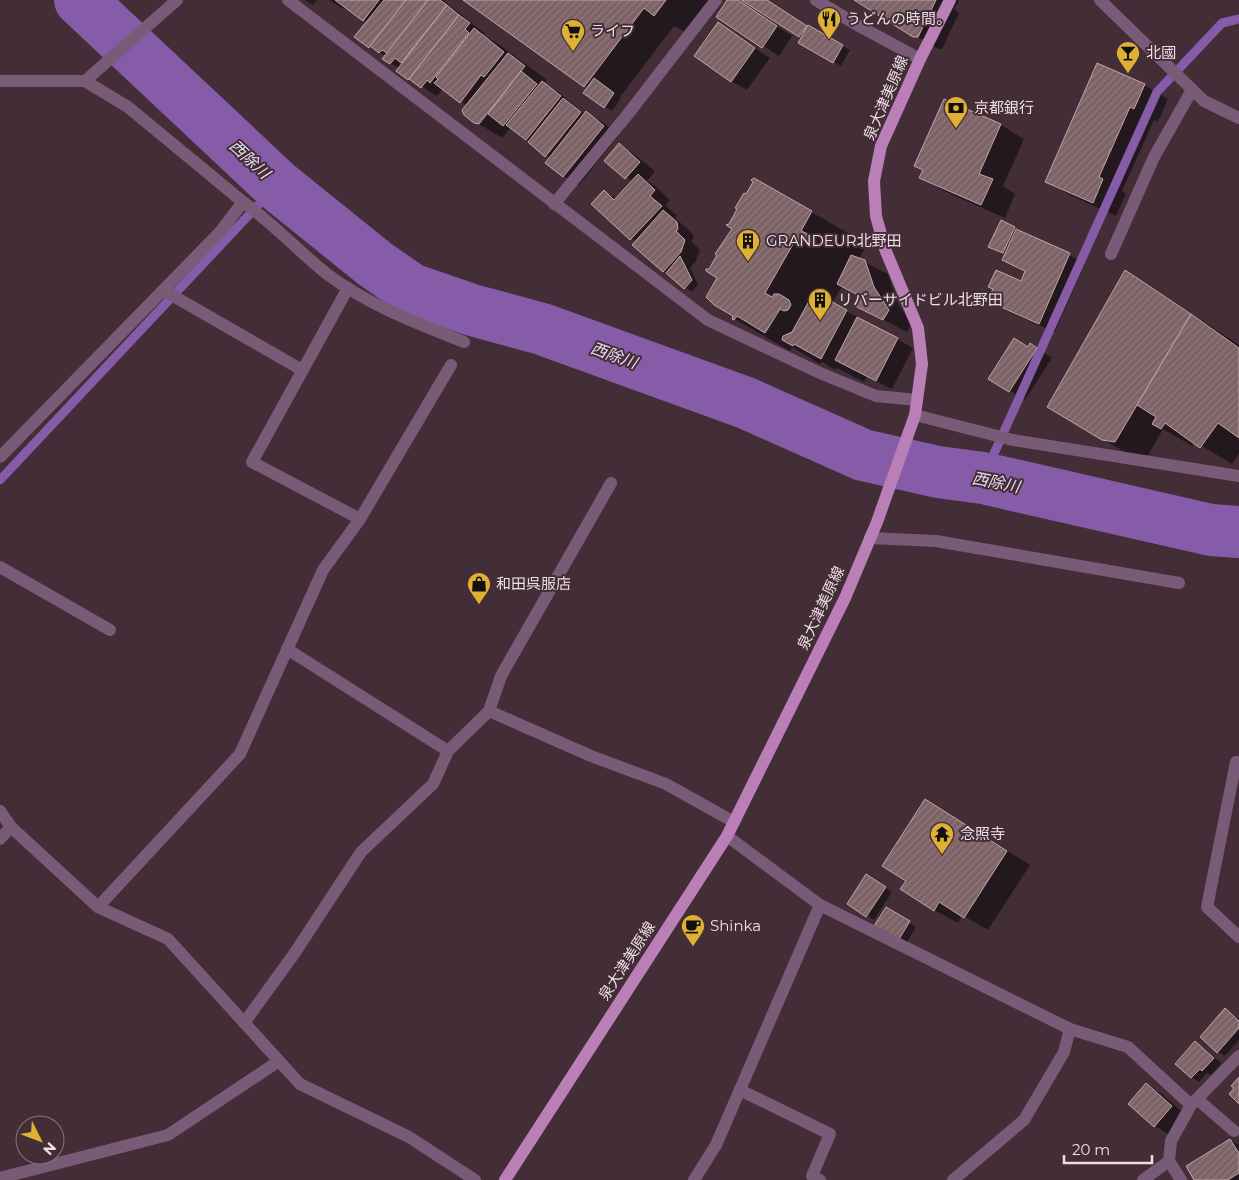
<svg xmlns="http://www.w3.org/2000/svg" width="1239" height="1180" font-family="Montserrat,'Noto Sans JP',sans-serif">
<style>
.shadow{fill:#0007}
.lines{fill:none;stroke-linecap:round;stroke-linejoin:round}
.stream{stroke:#865ba8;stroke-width:9}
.river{stroke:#865ba8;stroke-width:52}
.building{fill:url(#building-hatch);stroke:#c2a4a9}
.minor{stroke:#795b77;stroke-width:12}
.major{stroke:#bb7fb8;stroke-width:12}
.labels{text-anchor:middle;stroke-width:4;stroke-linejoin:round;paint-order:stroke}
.poi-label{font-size:15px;fill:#eedfe6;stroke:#432e38;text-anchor:start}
.street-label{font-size:15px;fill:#eedfe6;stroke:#432e38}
.water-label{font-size:16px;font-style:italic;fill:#e7dcf1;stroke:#432e38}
</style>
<defs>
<pattern id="building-hatch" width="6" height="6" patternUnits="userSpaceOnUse" patternTransform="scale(1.25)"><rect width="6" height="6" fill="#7d6266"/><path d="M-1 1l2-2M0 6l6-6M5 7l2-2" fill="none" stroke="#90787c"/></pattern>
</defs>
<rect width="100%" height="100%" fill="#432e38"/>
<!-- shadow -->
<g class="shadow">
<polygon points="305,0 317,0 313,5"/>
<polygon points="329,0 443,0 484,33 483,35 497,43 547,80 544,84 558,92 585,114 586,113 602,122 619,135 579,185 564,176 550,158 521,135 510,128 503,137 499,136 475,122 468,106 447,91 443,88 437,96 397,71 399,68 390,63 386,56 369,47 367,22 348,9 342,8"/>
<polygon points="466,0 709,0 685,32 674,26 620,97 621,98 612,111 605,107 588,88"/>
<polygon points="729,0 737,0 792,36 779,56 718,16"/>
<polygon points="743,0 766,0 809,27 850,50 841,66 800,43 803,38"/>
<polygon points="852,0 958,0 959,1 954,9 959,13 942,49 938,49 861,2 860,4"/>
<polygon points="719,24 770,58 747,90 731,81"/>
<polygon points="1144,85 1168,99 1158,122 1154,120 1122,191 1126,194 1116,216 1070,195 1046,182"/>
<polygon points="944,101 1001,125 1024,139 1003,186 1015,194 1005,218 944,191 921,178"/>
<polygon points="619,145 634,154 655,171 647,181 654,185 670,200 665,205 677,216 675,218 692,233 694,238 691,241 700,250 696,261 690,268 698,284 692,292 664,271 636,242 593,204 604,192 617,199 633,182 606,161"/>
<polygon points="754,179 867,244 859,259 888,274 897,302 911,324 907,332 855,305 860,295 843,285 832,303 913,348 892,389 867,377 864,382 837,368 836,370 822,362 820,364 792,347 790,351 733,318 734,316 719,277 734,228 730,225 754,183"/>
<polygon points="1001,222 1085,263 1055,332 1004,310 989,301 1022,282 1026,272 1004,260 1006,254 997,250"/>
<polygon points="1125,272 1156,290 1239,345 1239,454 1232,464 1195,442 1192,446 1163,429 1146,459 1134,457 1102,439"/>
<polygon points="1031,345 1052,358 1025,400 990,379 1029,348"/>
<polygon points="925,800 1030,865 988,930 962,915 958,923 934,910 907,880"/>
<polygon points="874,880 892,892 874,920 849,904"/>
<polygon points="887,908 916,927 906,944 876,926"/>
<polygon points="1225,1010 1239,1019 1239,1040 1225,1056 1218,1052"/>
<polygon points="1196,1043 1203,1047 1221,1063 1211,1075 1207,1073 1199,1082 1192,1077"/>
<polygon points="1146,1085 1162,1094 1187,1116 1170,1135 1155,1126 1129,1104"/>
<polygon points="1230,1140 1239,1145 1239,1180 1196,1180"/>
</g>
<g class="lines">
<!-- stream -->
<g class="stream">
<polyline points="983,478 1157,92 1222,23 1239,19"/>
<polyline points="0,480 277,185"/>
</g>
<!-- river -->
<polyline class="river" points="80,0 277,185 375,264 411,289 472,310 542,329 746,403 863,455 938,472 983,478 1211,530 1239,532"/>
</g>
<!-- building -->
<g class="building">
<polygon points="335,0 379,0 363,21"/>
<polygon points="384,0 406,0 369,48 354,37"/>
<polygon points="406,0 428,0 387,53 382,50 379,53 370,46"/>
<polygon points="428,0 440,0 447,5 401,63 395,58 390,64 382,59"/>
<polygon points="463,0 666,0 654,16 644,8 584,87"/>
<polygon points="727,0 738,0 777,26 762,48 716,17"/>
<polygon points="741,0 767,0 807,26 799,37"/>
<polygon points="854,0 936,0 918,37 913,37"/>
<polygon points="447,5 459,15 408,80 396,71"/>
<polygon points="459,15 470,23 465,29 469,33 430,83 427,80 421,88 409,79"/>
<polygon points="718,22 755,48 731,82 694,56"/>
<polygon points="808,25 843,45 833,63 798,43"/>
<polygon points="474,28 504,52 484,77 481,75 460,103 434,83 438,79 436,77"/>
<polygon points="508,53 525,66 479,124 474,123 464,115 462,110"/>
<polygon points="1097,63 1145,84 1134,109 1130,107 1099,177 1103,179 1093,203 1045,182"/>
<polygon points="521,71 537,84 503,126 488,114"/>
<polygon points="594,78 614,93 604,108 583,93"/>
<polygon points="542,81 561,96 526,140 506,125"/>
<polygon points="563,98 581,112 545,157 528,142"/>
<polygon points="944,99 1001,124 979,174 993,179 981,205 919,178 923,170 914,166"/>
<polygon points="586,111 604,126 563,177 545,163"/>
<polygon points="619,143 640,162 625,179 604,161"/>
<polygon points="638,174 655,190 650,196 662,206 630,240 591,204 604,190 614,200"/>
<polygon points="754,178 812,211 801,231 808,234 809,238 807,242 803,243 796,239 765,293 772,297 774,294 779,294 789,300 791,305 788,310 784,311 780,309 765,333 737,316 734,320 732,319 733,316 714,305 706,297 717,278 706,271 706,269 709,269 717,255 715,254 732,229 726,225 729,224 737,209 735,208 744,193 746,194 753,182 751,180"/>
<polygon points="663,210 677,222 678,229 676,231 685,240 681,252 663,272 632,245"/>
<polygon points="1001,220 1015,227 1003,253 988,247"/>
<polygon points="1016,229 1070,253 1039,324 987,301 993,289 988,287 996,270 1021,281 1025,271 1002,260"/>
<polygon points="851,255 865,260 874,287 889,310 883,320 853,305 858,295 837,284"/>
<polygon points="680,256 692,280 684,289 666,273"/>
<polygon points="1125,270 1191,314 1115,442 1102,440 1047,407"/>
<polygon points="814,292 847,310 821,359 794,344 793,346 782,340 783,336 792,332"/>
<polygon points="1191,314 1239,348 1239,438 1218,423 1200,448 1165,423 1161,429 1152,424 1156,417 1137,405"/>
<polygon points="857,317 898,338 876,381 835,360"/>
<polygon points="1014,338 1028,347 1030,343 1037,348 1009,392 988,379"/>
<polygon points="925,799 1007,851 964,918 939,902 934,911 900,889 906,881 882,866"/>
<polygon points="866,874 886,887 866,917 847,904"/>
<polygon points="886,907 910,921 898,941 874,926"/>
<polygon points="1225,1008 1239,1021 1239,1028 1217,1053 1200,1037"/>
<polygon points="1195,1041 1214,1058 1202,1071 1200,1069 1191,1078 1175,1064"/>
<polygon points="1239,1077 1239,1104 1229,1094 1234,1088 1231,1086"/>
<polygon points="1146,1083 1172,1106 1154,1127 1128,1104"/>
<polygon points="1230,1139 1239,1153 1239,1173 1228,1180 1194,1180 1186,1166"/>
</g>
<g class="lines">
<!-- minor -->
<g class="minor">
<polyline points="288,0 708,320 820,373 876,396 917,400"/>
<polyline points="816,0 859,26 920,59"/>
<polyline points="1100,0 1204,101 1239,118"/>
<polyline points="0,81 85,81 128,107 243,202 220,232 0,457"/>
<polyline points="85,81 177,0"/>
<path d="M243,202c30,21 55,49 84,72 41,31 90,49 137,68"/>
<polyline points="554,204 628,114 716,0"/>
<polyline points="1111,254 1154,157 1192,90"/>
<polyline points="348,288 252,462 360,519"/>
<polyline points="163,290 302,370"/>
<polyline points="915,415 1013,440 1239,476"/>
<polyline points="870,538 936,541 1179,583"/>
<polyline points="0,567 110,630"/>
<polyline points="287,649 448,751 489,711 501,676 611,483"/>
<polyline points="489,711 591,756 666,784 734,822"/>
<polyline points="1236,762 1207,907 1239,937"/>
<polyline points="0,811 11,827 98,907 168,939 300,1084 409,1137 475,1180"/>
<polyline points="727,836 820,905 1070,1029 1128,1047 1191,1105 1171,1141 1169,1161 1181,1180"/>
<polyline points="0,839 11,827"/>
<polyline points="98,907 240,754 323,570 360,519 451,365"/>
<polyline points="244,1023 294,954 361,852 433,784 448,751"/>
<polyline points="740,1090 830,1134 812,1176 820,1180"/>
<polyline points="1197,1099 1234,1131"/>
<polyline points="1191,1105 1239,1056"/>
<polyline points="0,1178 168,1135 279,1061"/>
<polyline points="694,1180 716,1145 820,905"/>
<polyline points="953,1180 1024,1120 1064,1052 1070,1029"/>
<polyline points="1143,1180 1169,1161"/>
</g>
<!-- major -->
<polyline class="major" points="505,1180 727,836 845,598 877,522 915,415 922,364 918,328 885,249 876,216 874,181 881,146 920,59 950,0"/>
</g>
<!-- icons -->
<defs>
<g id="restaurant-pin" transform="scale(1.25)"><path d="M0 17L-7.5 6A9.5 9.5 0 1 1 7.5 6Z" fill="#dfb034" stroke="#432e38"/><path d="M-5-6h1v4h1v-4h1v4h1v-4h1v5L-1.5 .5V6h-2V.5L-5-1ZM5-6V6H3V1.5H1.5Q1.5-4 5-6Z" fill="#111"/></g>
<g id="supermarket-pin" transform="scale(1.25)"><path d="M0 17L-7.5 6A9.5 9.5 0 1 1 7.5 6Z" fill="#dfb034" stroke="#432e38"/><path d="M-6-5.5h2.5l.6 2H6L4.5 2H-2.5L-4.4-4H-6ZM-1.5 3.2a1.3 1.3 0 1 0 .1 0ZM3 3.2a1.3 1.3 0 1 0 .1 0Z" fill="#111"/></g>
<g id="bar-pin" transform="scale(1.25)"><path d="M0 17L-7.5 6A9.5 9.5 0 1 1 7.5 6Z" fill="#dfb034" stroke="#432e38"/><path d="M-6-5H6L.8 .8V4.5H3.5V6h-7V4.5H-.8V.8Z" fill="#111"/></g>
<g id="bank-pin" transform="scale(1.25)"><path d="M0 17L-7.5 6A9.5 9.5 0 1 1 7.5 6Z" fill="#dfb034" stroke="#432e38"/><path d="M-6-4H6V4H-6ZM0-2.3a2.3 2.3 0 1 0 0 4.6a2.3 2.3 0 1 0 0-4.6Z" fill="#111"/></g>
<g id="building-pin" transform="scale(1.25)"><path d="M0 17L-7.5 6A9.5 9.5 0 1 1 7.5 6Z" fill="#dfb034" stroke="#432e38"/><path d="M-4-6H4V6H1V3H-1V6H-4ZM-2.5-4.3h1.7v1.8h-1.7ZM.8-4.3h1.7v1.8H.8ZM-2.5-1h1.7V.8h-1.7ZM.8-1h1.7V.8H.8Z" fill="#111"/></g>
<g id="shop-pin" transform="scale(1.25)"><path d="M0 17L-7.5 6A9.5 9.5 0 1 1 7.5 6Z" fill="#dfb034" stroke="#432e38"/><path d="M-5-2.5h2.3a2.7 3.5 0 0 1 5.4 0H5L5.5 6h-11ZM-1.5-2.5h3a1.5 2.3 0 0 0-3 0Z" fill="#111"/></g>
<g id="temple-pin" transform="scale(1.25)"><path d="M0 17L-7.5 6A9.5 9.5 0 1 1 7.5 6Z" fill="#dfb034" stroke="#432e38"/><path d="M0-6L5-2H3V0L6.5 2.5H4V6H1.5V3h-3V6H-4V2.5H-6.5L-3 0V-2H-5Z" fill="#111"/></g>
<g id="cafe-pin" transform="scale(1.25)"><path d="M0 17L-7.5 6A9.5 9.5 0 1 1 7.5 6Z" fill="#dfb034" stroke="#432e38"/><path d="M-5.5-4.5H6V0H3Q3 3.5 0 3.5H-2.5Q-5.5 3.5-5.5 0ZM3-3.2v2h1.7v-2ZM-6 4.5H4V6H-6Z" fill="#111"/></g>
</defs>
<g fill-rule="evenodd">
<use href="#restaurant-pin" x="829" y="19"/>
<use href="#supermarket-pin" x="573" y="31"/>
<use href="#bar-pin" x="1128" y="53"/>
<use href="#bank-pin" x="956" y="108"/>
<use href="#building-pin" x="748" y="241"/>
<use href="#building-pin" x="820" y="300"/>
<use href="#shop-pin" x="479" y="584"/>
<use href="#temple-pin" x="942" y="834"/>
<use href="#cafe-pin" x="693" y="926"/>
</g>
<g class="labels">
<!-- poi labels -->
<g class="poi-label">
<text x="846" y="24">うどんの時間。</text>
<text x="590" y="36">ライフ</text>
<text x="1146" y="58">北國</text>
<text x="974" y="113">京都銀行</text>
<text x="766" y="246">GRANDEUR北野田</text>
<text x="838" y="305">リバーサイドビル北野田</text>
<text x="496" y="589">和田呉服店</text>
<text x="960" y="839">念照寺</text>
<text x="710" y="931">Shinka</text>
</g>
<!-- street labels -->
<g class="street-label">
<text transform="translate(886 98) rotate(-67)" y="5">泉大津美原線</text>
<text transform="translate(821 608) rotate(-65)" y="5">泉大津美原線</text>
<text transform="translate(627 961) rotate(-57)" y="5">泉大津美原線</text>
</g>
<!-- water labels -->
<g class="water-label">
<text transform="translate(250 159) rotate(43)" y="6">西除川</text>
<text transform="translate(614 355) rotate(20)" y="6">西除川</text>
<text transform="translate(996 482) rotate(11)" y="6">西除川</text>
</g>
</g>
<!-- north arrow -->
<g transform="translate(40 1140) rotate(132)"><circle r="24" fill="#432e38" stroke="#87757e"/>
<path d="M0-4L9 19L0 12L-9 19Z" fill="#dfb034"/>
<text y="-8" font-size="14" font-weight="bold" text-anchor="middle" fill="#eedfe6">N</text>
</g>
<!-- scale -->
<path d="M1064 1155v8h88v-8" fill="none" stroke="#eedfe6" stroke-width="2.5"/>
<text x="1072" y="1155" font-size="15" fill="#eedfe6" stroke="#432e38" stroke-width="4" paint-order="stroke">20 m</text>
</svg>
